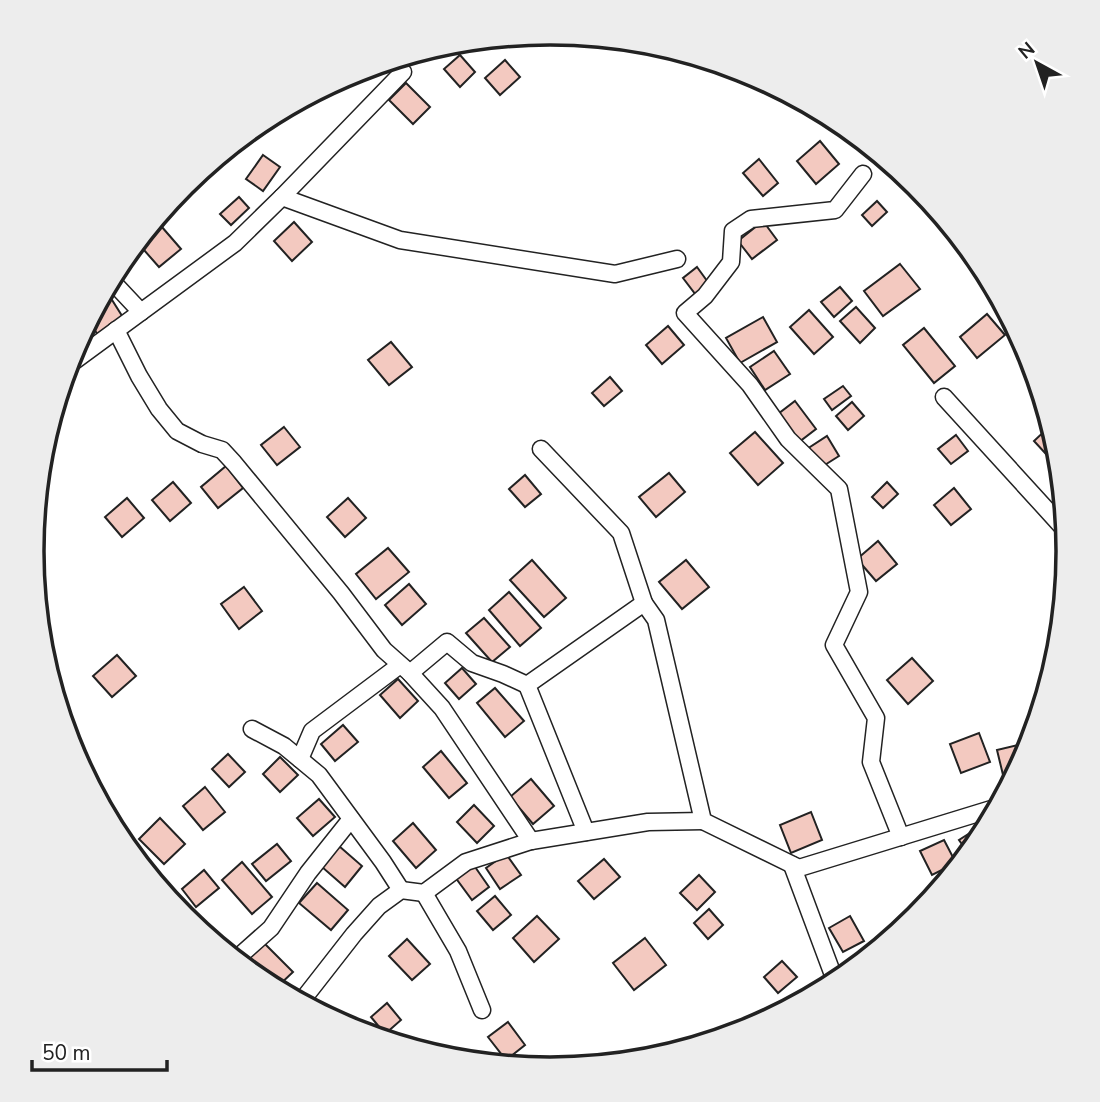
<svg xmlns="http://www.w3.org/2000/svg" width="1100" height="1102" font-family="'Nunito Sans',sans-serif">
<style>
.building{fill:#f3c9c0;stroke:#222;stroke-width:2}
.lines{fill:none;stroke-linecap:round;stroke-linejoin:round}
.street-casing{stroke:#222;stroke-width:19}
.street{stroke:#fff;stroke-width:16}
.rim{fill:none;stroke:#222;stroke-width:3.5}
</style>
<rect width="100%" height="100%" fill="#fff"/>
<!-- building -->
<g class="building">
<polygon points="460,55 475,72 460,87 444,69"/>
<polygon points="505,60 520,77 500,95 485,78"/>
<polygon points="406,83 430,107 413,124 389,100"/>
<polygon points="820,141 839,164 816,184 797,161"/>
<polygon points="263,155 280,167 263,191 246,179"/>
<polygon points="759,159 778,183 763,196 743,173"/>
<polygon points="239,197 249,208 231,225 220,214"/>
<polygon points="877,201 887,212 872,226 862,215"/>
<polygon points="155,219 181,249 159,267 136,241"/>
<polygon points="763,221 777,240 752,259 738,241"/>
<polygon points="294,222 312,242 292,261 274,241"/>
<polygon points="900,264 920,289 883,316 864,291"/>
<polygon points="697,267 710,285 696,295 683,278"/>
<polygon points="840,287 852,301 834,317 821,302"/>
<polygon points="107,292 124,319 98,335 88,320 101,296"/>
<polygon points="856,307 875,328 860,343 840,321"/>
<polygon points="809,310 833,337 814,354 790,327"/>
<polygon points="987,314 1005,335 977,358 960,337"/>
<polygon points="763,317 777,342 740,363 726,338"/>
<polygon points="668,326 684,345 662,364 646,345"/>
<polygon points="924,328 955,366 934,383 903,345"/>
<polygon points="391,342 412,367 389,385 368,360"/>
<polygon points="774,351 790,374 765,390 750,367"/>
<polygon points="610,377 622,391 604,406 592,393"/>
<polygon points="843,386 851,396 832,410 824,399"/>
<polygon points="795,401 816,429 799,442 778,414"/>
<polygon points="852,402 864,416 848,430 836,416"/>
<polygon points="1051,425 1059,450 1060,465 1058,467 1034,441"/>
<polygon points="284,427 300,447 277,465 261,445"/>
<polygon points="755,432 783,463 758,485 730,453"/>
<polygon points="956,435 968,451 951,464 938,449"/>
<polygon points="827,436 839,456 820,468 807,449"/>
<polygon points="226,466 243,488 218,508 201,487"/>
<polygon points="669,473 685,492 656,517 639,497"/>
<polygon points="525,475 541,494 525,507 509,489"/>
<polygon points="173,482 191,503 170,521 152,500"/>
<polygon points="887,482 898,494 883,508 872,497"/>
<polygon points="954,488 971,509 951,525 934,505"/>
<polygon points="127,498 144,518 122,537 105,517"/>
<polygon points="348,498 366,518 345,537 327,517"/>
<polygon points="878,541 897,564 876,581 857,559"/>
<polygon points="388,548 409,572 376,599 356,574"/>
<polygon points="532,560 566,598 544,617 510,580"/>
<polygon points="686,560 709,587 682,609 659,582"/>
<polygon points="409,584 426,604 402,625 385,605"/>
<polygon points="244,587 262,611 239,629 221,604"/>
<polygon points="509,592 541,628 520,646 489,610"/>
<polygon points="484,618 510,647 492,662 466,633"/>
<polygon points="117,655 136,676 112,697 93,676"/>
<polygon points="912,658 933,681 908,704 887,680"/>
<polygon points="462,668 476,684 459,699 445,683"/>
<polygon points="398,679 418,701 400,718 380,695"/>
<polygon points="495,688 524,721 505,737 477,703"/>
<polygon points="343,725 358,742 335,761 321,744"/>
<polygon points="979,733 990,762 961,773 950,744"/>
<polygon points="1018,745 1022,762 1015,776 1004,779 997,750"/>
<polygon points="441,751 467,783 449,798 423,767"/>
<polygon points="228,754 245,772 229,787 212,769"/>
<polygon points="280,757 298,775 280,792 263,774"/>
<polygon points="531,779 554,806 533,824 510,797"/>
<polygon points="205,787 225,812 203,830 183,806"/>
<polygon points="319,799 335,817 313,836 297,818"/>
<polygon points="474,805 494,826 477,843 457,822"/>
<polygon points="811,812 822,840 791,853 780,825"/>
<polygon points="160,818 185,844 164,864 139,839"/>
<polygon points="413,823 436,850 416,868 393,841"/>
<polygon points="978,828 983,836 969,854 959,840"/>
<polygon points="944,840 956,863 932,875 920,851"/>
<polygon points="277,844 291,861 266,881 252,864"/>
<polygon points="339,846 362,866 345,887 322,867"/>
<polygon points="506,854 521,875 500,889 486,868"/>
<polygon points="604,859 620,877 594,899 578,881"/>
<polygon points="242,862 272,897 252,914 222,880"/>
<polygon points="473,864 489,887 472,900 455,877"/>
<polygon points="204,870 219,888 196,907 182,889"/>
<polygon points="699,875 715,892 697,910 680,893"/>
<polygon points="317,883 348,910 331,930 299,903"/>
<polygon points="495,896 511,915 493,930 477,911"/>
<polygon points="709,909 723,925 708,939 694,923"/>
<polygon points="537,916 559,939 534,962 513,938"/>
<polygon points="850,916 864,941 843,952 829,928"/>
<polygon points="645,938 666,965 634,990 613,963"/>
<polygon points="407,939 430,964 412,980 389,956"/>
<polygon points="264,943 293,972 275,989 262,982 243,963"/>
<polygon points="782,961 797,977 778,993 764,977"/>
<polygon points="387,1003 401,1020 385,1034 371,1017"/>
<polygon points="508,1022 525,1045 506,1060 488,1037"/>
</g>
<g class="lines">
<!-- street casing -->
<g class="street-casing">
<g id="street">
<polyline points="863,174 835,210 751,219 733,231 731,262 705,296 685,313 750,385 788,439 839,489 859,592 834,645 876,718 871,762 901,837"/>
<polyline points="282,197 403,72"/>
<polyline points="110,279 141,312"/>
<polyline points="116,330 139,376 159,409 177,431 202,444 222,450 234,463 341,593 384,650 410,673 442,708 531,841"/>
<polyline points="66,367 235,243 282,197 400,240 615,274 677,259"/>
<polyline points="944,397 1067,532"/>
<polyline points="541,449 621,533 644,603"/>
<polyline points="410,673 447,642 472,663 503,674 527,685"/>
<polyline points="252,729 284,746 319,775 383,862 401,890"/>
<polyline points="300,759 312,731 400,665"/>
<polyline points="586,832 527,685 644,603 656,620 703,821 799,868 998,807"/>
<polyline points="792,865 836,983"/>
<polyline points="424,893 458,951 482,1010"/>
<polyline points="235,960 271,928 308,873 351,819"/>
<polyline points="313,1009 304,998 354,934 379,906 401,890 424,893 466,862 531,841 648,822 703,821"/>
</g>
</g>
<!-- street -->
<use href="#street" class="street"/>
</g>
<!-- crop -->
<path d="M0 0H1100V1102H0ZM44 551a506 506 0 1 1 1012 0a506 506 0 1 1-1012 0Z" fill="#ededed" fill-rule="evenodd"/>
<path class="rim" d="M44 551a506 506 0 1 1 1012 0a506 506 0 1 1-1012 0Z"/>
<!-- north arrow -->
<g transform="translate(1037 63) rotate(320)" stroke="#ffffff" stroke-width="5" paint-order="stroke">
<path d="M0-5L12 26L0 18L-12 26Z" fill="#222222"/>
<text y="-10" font-size="19" font-weight="bold" text-anchor="middle" fill="#222222">N</text>
</g>
<!-- scale -->
<path d="M32 1060v10h135v-10" fill="none" stroke="#222222" stroke-width="3.5"/>
<text x="42" y="1060" font-size="21" fill="#222222" stroke="#ffffff" stroke-width="5" paint-order="stroke">50 m</text>
</svg>
